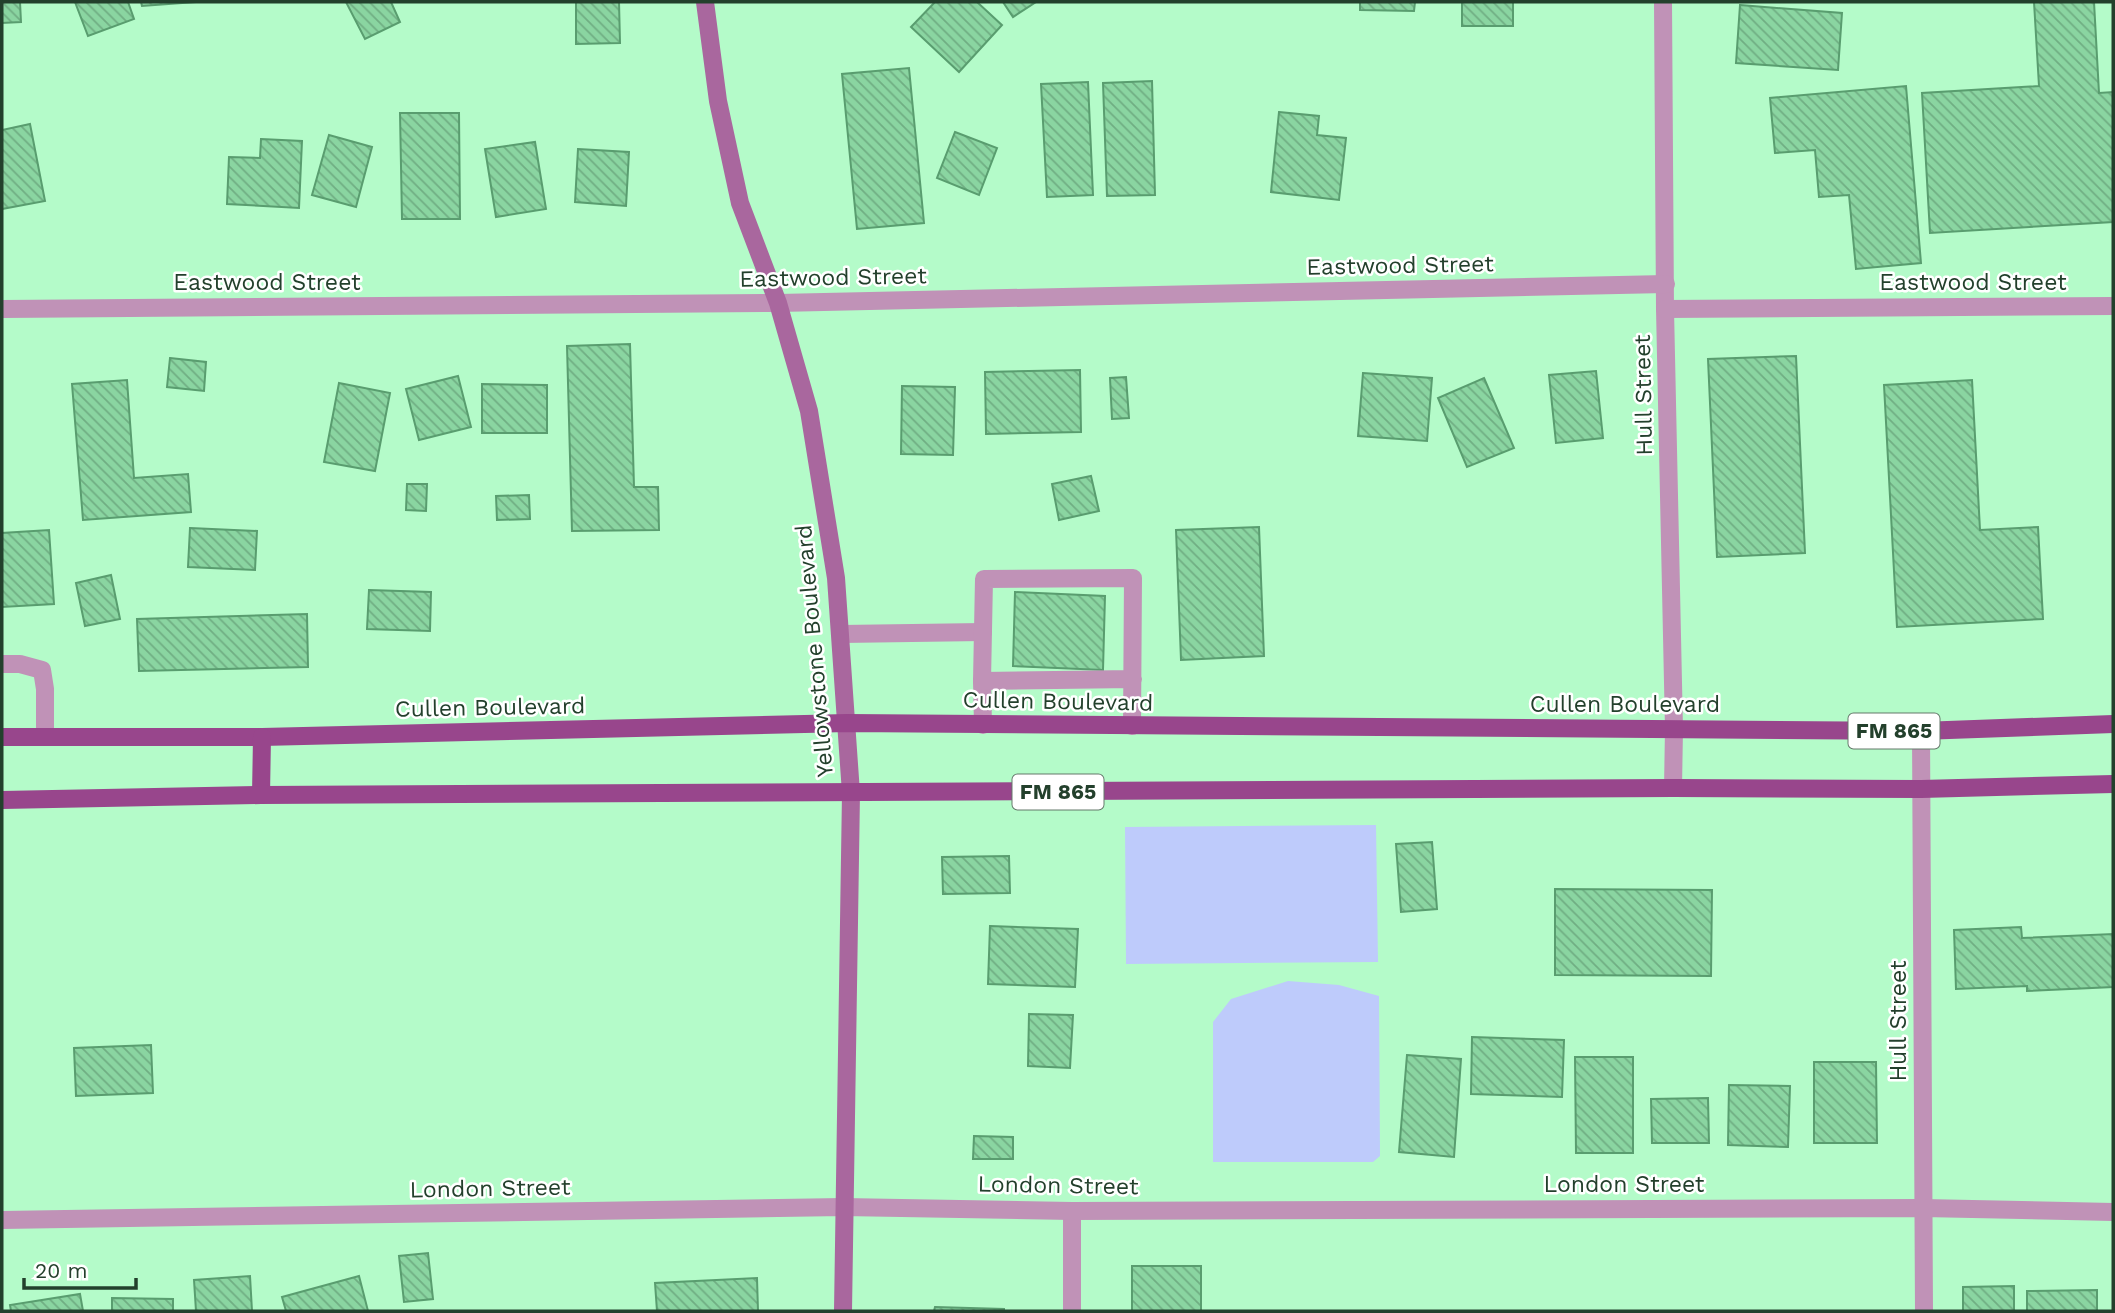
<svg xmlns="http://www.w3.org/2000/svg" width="2115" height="1313" font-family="'Work Sans',sans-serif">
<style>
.grass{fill:#becbfb}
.building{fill:url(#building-back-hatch);stroke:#599d6f;stroke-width:2}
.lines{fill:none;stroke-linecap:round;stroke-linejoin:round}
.lane{stroke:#c092b7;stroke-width:18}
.street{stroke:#c092b7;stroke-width:18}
.secondary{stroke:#a9679e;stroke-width:18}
.primary{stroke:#98468c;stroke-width:18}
.labels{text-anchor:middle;stroke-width:5;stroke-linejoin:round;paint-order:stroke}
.shield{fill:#fff;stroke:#65796b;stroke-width:2}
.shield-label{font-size:21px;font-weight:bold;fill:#23402c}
.street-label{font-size:23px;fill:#23402c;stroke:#fff}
</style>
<defs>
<pattern id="building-back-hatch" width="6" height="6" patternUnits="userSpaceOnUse" patternTransform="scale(1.75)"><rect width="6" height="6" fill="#8ad5a1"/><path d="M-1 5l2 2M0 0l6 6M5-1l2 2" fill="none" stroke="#70ae83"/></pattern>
</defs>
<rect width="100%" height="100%" fill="#b4fbc9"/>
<!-- grass -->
<g class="grass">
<polygon points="1376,825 1378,962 1126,964 1125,827"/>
<polygon points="1288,981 1339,985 1379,996 1380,1156 1373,1162 1213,1162 1213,1022 1231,999"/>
</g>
<!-- building -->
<g class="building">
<polygon points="2,2 20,2 21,22 2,23"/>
<polygon points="75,2 128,2 134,19 88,36"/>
<polygon points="141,2 196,2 142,6"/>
<polygon points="346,2 391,2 400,22 365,39"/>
<polygon points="576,2 619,2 620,43 576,44"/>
<polygon points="935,2 977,2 1002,25 959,72 911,27"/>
<polygon points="1003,2 1036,2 1013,17"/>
<polygon points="1360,2 1415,2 1414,11 1360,10"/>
<rect x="1462" y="2" width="51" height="24"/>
<polygon points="2034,2 2094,2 2099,93 2113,92 2113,222 1930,233 1922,93 2039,86"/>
<polygon points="1740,5 1842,13 1838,70 1736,63"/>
<polygon points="909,68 924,223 857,229 842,74"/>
<polygon points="1152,81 1155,195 1107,196 1103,83"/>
<polygon points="1088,82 1093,195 1047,197 1041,84"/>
<polygon points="1906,86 1921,263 1856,269 1849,195 1819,197 1815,150 1775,153 1770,98"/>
<polygon points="1279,112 1319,116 1317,135 1346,138 1339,200 1271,192"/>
<polygon points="400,113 459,113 460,219 402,219"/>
<polygon points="30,124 45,201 2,209 2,130"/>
<polygon points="955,132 997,148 979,195 937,178"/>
<polygon points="329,135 372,147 356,207 312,195"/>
<polygon points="261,139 302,141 299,208 227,204 229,157 260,158"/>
<polygon points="535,142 546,209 496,217 485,149"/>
<polygon points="578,149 629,152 626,206 575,202"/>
<polygon points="630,344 634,487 658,487 659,530 572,531 567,346"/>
<polygon points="1796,356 1805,553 1717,557 1708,359"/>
<polygon points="170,358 206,362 204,391 167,387"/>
<polygon points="1080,370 1081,432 986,434 985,372"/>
<polygon points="1596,371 1603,438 1556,443 1549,375"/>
<polygon points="1363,373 1432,378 1427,441 1358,436"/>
<polygon points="458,376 471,427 419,440 406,389"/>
<polygon points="1126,377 1129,418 1112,419 1110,378"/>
<polygon points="1484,378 1514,448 1467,467 1438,398"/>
<polygon points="127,380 134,478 188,474 191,512 83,520 72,384"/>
<polygon points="1972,380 1980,530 2038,527 2043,619 1897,627 1884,385"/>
<polygon points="339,383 390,393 375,471 324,462"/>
<polygon points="482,384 547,385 547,433 482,433"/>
<polygon points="902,386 955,387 953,455 901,454"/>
<polygon points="1091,476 1099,511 1059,520 1052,484"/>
<polygon points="407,484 427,484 426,511 406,510"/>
<polygon points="529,495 530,519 497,520 496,496"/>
<polygon points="1259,527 1264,656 1181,660 1176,530"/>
<polygon points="190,528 257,531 255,570 188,567"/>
<polygon points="49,530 54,604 2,607 2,533"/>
<polygon points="111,575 120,619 85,626 76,583"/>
<polygon points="369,590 431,592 430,631 367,629"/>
<polygon points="1015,592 1105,596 1103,670 1013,666"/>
<polygon points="307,614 308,667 139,671 137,619"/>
<polygon points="1432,842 1437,909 1401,912 1396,844"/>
<polygon points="1009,856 1010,893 943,894 942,857"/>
<polygon points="1555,889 1712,890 1711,976 1555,975"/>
<polygon points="990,926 1078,929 1075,987 988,984"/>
<polygon points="2021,927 2022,938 2113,934 2113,987 2027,991 2027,986 1956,989 1954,930"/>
<polygon points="1029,1014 1073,1015 1070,1068 1028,1066"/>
<polygon points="1472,1037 1564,1040 1562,1097 1471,1094"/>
<polygon points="151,1045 153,1093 76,1096 74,1048"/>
<polygon points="1407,1055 1461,1059 1454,1157 1399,1152"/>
<polygon points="1575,1057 1633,1057 1633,1153 1576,1153"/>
<polygon points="1814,1062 1876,1062 1877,1143 1814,1143"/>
<polygon points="1729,1085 1790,1086 1788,1147 1728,1145"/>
<polygon points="1708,1098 1709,1143 1652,1143 1651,1099"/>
<polygon points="974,1136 1013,1137 1013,1159 973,1159"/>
<polygon points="428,1253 433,1299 404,1302 399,1256"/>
<rect x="1132" y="1266" width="69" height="45"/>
<polygon points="250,1276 252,1311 196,1311 194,1280"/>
<polygon points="359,1276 368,1311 286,1311 282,1297"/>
<polygon points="757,1278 758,1311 657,1311 655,1283"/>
<polygon points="2014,1286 2014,1311 1963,1311 1963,1287"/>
<polygon points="2097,1290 2097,1311 2027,1311 2027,1291"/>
<polygon points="80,1294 83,1311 11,1311 10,1305"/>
<polygon points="112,1298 173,1299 173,1311 112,1311"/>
<polygon points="935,1307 1004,1309 1004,1311 934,1311"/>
</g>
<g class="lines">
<!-- lane -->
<g class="lane">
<polyline points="841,634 983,632"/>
<polyline points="2,664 20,664 42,670 45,689 45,737"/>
<polyline points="982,681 983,725"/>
<polyline points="1132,726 1133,578 984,579 982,681 1133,679"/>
<polyline points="1072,1211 1072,1311"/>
</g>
<!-- street -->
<g class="street">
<polyline points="1663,2 1665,309 1674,729 1673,788"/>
<polyline points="2,309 778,303 1666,284"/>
<polyline points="1665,309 2113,306"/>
<polyline points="1921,731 1924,1311"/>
<polyline points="2,1220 843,1207 1072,1211 1923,1208 2113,1212"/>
</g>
<!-- secondary -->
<polyline class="secondary" points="705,2 718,101 740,203 778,303 809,411 836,578 851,793 843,1311"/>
<!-- primary -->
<g class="primary">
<polyline points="2,737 262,737 847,723 1921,731 2113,724"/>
<polyline points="261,795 262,737"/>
<polyline points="2,800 261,795 1673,788 1921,789 2113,784"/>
</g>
</g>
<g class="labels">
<!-- shield labels -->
<g class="shield">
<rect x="1848.5" y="713.5" width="91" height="35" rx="5"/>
<rect x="1012.5" y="774.5" width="91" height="35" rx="5"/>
</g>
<g class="shield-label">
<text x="1894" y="738">FM 865</text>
<text x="1058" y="799">FM 865</text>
</g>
<!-- street labels -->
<g class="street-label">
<text transform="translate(1400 265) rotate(-1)" y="8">Eastwood Street</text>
<text transform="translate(833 277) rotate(-1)" y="8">Eastwood Street</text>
<text x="267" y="290">Eastwood Street</text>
<text x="1973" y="290">Eastwood Street</text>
<text transform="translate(1643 395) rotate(-91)" y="8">Hull Street</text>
<text transform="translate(814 651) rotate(-95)" y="8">Yellowstone Boulevard</text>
<text transform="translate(1058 701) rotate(1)" y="8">Cullen Boulevard</text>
<text x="1625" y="712">Cullen Boulevard</text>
<text transform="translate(490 707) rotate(-1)" y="8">Cullen Boulevard</text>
<text transform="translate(1898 1021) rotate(-90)" y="8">Hull Street</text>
<text x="1624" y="1192">London Street</text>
<text transform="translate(1058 1185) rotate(1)" y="8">London Street</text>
<text transform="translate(490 1188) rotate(-1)" y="8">London Street</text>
</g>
</g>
<!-- border -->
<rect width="2115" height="1313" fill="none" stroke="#23402c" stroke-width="7"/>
<!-- scale -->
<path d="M24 1278v10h112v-10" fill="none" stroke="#23402c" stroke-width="3.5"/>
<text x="35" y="1278" font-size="21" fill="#23402c" stroke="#ffffff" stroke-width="5" paint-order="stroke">20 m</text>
</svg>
